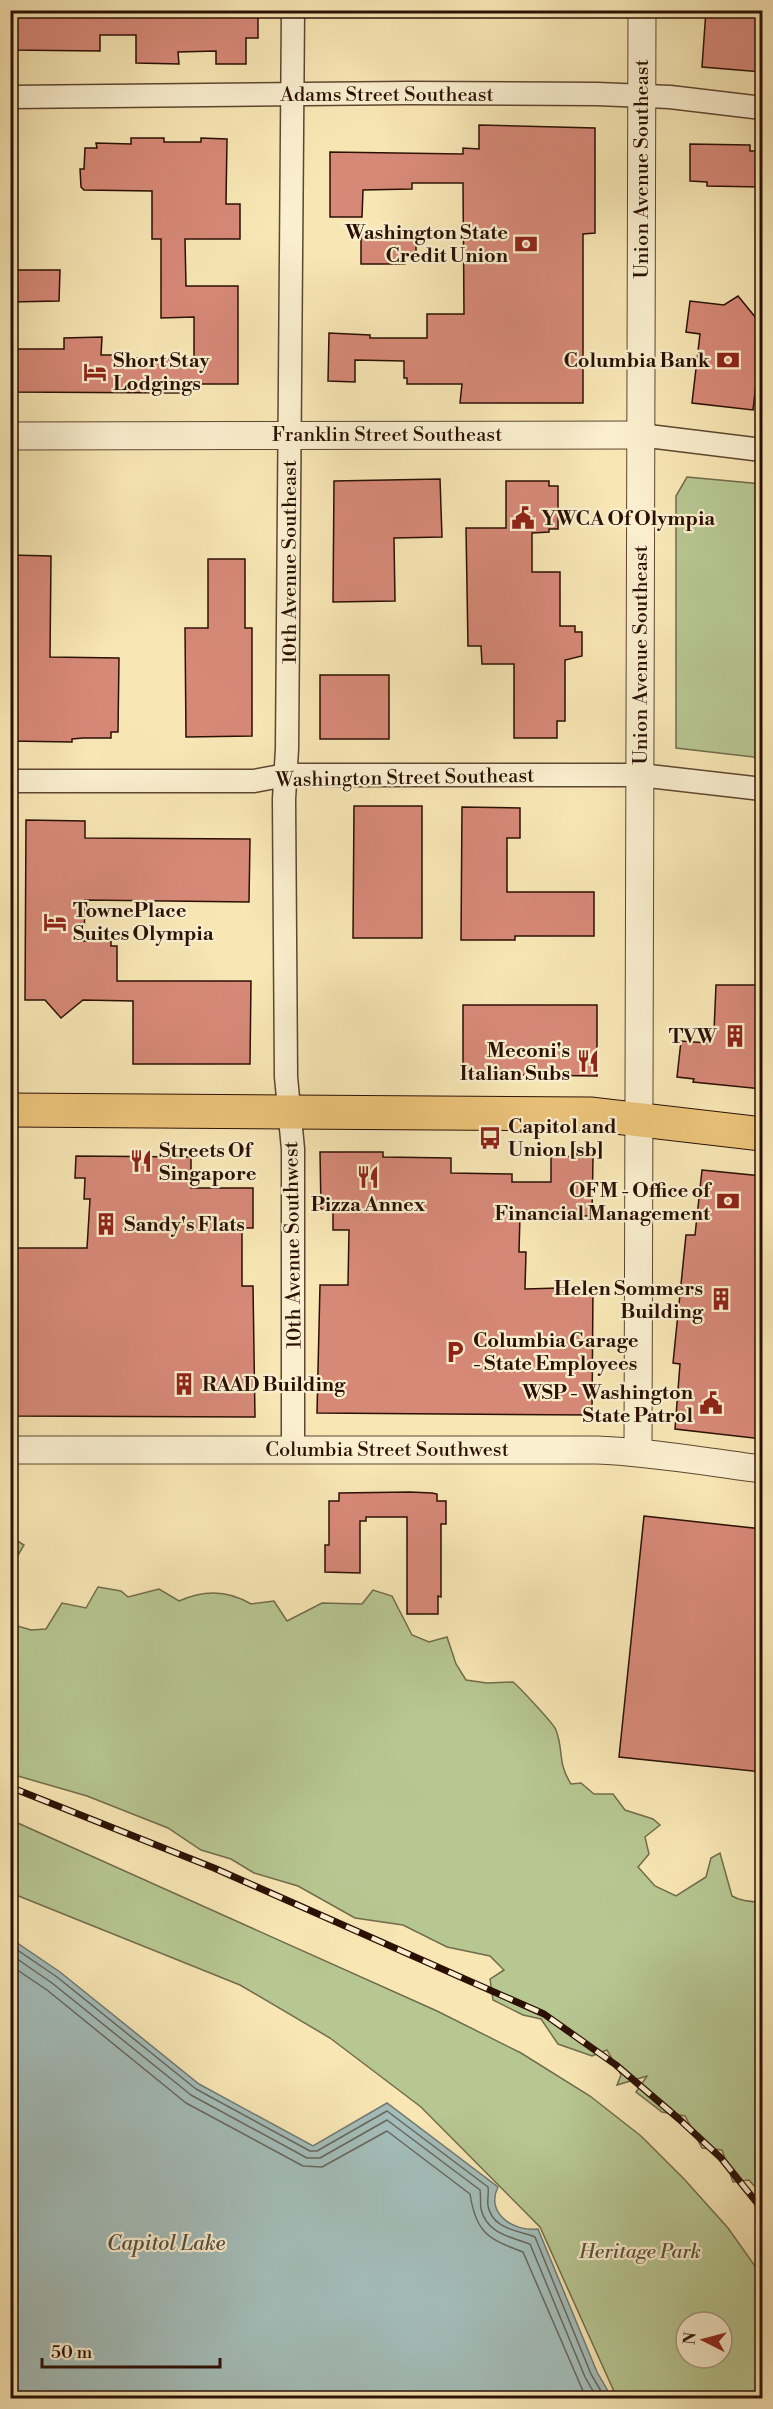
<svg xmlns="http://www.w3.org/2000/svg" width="773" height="2409" font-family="'Libre Bodoni',serif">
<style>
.green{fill:#b7c792;stroke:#716c4b;stroke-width:1.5;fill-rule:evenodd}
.water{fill:#a3bdb9;stroke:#737871;stroke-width:1.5}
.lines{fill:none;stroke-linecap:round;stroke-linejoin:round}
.shore{stroke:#67665e;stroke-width:1.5}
.building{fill:#d78978;stroke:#2b1004;stroke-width:1.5}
.minor-casing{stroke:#5e4630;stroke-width:25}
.tertiary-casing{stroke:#5e4630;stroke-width:29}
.primary-casing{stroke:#2b1004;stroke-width:35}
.minor{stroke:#faefcf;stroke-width:22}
.tertiary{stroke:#faefcf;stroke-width:27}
.primary{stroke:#ecc47a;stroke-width:33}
.rail-casing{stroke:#2b1004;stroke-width:7}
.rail{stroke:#faefcf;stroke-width:4.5;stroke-dasharray:14;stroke-linecap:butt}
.labels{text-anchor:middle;stroke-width:4.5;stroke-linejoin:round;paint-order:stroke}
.street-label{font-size:20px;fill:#2b1004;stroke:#faefcf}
.poi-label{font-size:20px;font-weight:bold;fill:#2b1004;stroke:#faefcf;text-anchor:start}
.park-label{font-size:20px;font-style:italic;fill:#5c5036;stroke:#faefcf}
.water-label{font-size:21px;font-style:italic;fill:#554d43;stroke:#faefcf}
</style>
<rect width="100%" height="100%" fill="#f8e7b5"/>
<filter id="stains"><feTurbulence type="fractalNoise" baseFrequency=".00333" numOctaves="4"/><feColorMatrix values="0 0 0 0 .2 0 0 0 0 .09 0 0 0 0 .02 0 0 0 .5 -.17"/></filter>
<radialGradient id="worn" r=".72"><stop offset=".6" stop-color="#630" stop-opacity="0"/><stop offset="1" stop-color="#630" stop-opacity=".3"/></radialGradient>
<!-- green -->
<g class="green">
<polygon points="687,477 762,484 762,758 676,748 676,496"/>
<polygon points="16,1540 24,1545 14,1562 11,1561 11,1544"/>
<path d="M98,1587l23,4 7,6 31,-8 20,12c24,-11 49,-11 72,3l23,-3 13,20 35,-18 40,1 11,-14 19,6 20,39 17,7 18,-5 9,27 10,16 21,3 26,-1c7,6 41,42 43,48 8,21 1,32 15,54l10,-1 13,11h19l12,16 28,9 7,6 -15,12 4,17 -11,13 17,19 21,10 30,-19 5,-19 9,-5 12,43c8,5 21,6 30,6v293l-13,-15 -16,2 -11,-32 -20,-2 -17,-32 -23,-4 -26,-20 11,-16 -30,9 4,-10 -14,-25 -15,6 -34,-12 -17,-25 -18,-4 -30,-15 -3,-21 14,-9 -14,-14 -43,-9 -44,-22 -48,-7 -57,-32 -44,-13 -23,-14 -30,-9 -33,-22 -81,-32 -76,-22v-150l20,6 15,-1 16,-26 24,5z"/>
<path d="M11,1820l426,191 84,42 69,43 51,40 44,44 43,48 34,48v122h-145l-77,-171 -119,-120 -91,-69 -90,-53 -229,-92zM686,2322h36v36h-36z"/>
</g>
<!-- water -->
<path class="water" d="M10,1938l50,34 139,112 114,62 74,-43 111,84c-13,26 15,45 40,42l59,143 15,26h-601z"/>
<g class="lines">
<!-- shore -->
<g class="shore">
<path d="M10,1945l47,32 139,112 114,62h7l70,-40 101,76c1,6 -1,13 0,19 5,24 30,24 47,31l56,137 14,24"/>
<path d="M10,1954l42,29 139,112 116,63h13l67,-38 93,70c1,6 0,13 1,19 6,25 30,28 49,35l55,133 12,21"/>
<path d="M10,1965l37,25 139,113 117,63 19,1 65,-36 83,63c6,39 18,45 53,58l63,146"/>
</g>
</g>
<!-- building -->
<g class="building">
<polygon points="258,10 258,38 246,38 246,64 216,64 216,51 178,52 179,64 136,63 136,35 100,35 100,51 10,50 10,11"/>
<polygon points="706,10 762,10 762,72 702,67"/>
<polygon points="479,125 595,128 595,233 583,234 583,403 460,403 462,384 407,384 407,378 404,378 404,361 355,360 355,382 328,381 329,333 370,335 370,338 427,338 427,314 464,314 463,183 412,183 412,189 363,190 362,217 330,217 330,152 463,154 463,148 479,149"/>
<polygon points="131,138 164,138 164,142 201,142 201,138 227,139 226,204 240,204 240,239 185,239 186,286 238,286 238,384 180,384 180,393 10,392 10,349 64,349 64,338 102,337 101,355 117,355 117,358 194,359 194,317 161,318 161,239 152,239 152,191 84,190 81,187 80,169 84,169 85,148 97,148 96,143 131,144"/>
<polygon points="690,144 750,145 750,151 762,151 762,187 707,186 707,182 690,181"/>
<polygon points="361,231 416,231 416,253 405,253 405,264 361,264"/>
<polygon points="10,270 60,270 59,301 10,302"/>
<polygon points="738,296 756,318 762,333 753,410 692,403 700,334 686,332 690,301 724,305"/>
<polygon points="440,479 442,537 394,538 395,601 333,602 334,481"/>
<polygon points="506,481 549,481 549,486 558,486 558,529 549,529 549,532 532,533 532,572 560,572 560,626 575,626 575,632 582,632 582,656 565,660 565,721 557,721 557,738 514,738 514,664 482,664 481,646 468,646 466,528 506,528"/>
<polygon points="10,555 51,556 50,657 119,658 118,732 111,732 111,738 83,738 72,739 72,742 10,741"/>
<polygon points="208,559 245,559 245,628 252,628 252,736 186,737 185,628 208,628"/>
<rect x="320" y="675" width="69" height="64"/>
<polygon points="354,806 422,806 422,938 353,938"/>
<polygon points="462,807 520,808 520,838 507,838 507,892 594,892 594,936 515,936 515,940 461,940"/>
<polygon points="26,820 85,821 85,838 250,839 249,902 85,900 84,941 111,941 111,946 117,946 117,981 251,981 250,1064 133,1064 133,1001 83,1000 61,1018 45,1000 25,1000"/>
<polygon points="716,985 762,985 762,1089 693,1082 694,1079 677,1077 681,1041 708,1043 709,1030 714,1031"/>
<polygon points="463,1005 597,1005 597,1076 463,1074"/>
<polygon points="320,1152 383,1152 383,1157 451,1158 451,1173 512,1174 512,1182 551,1182 551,1156 593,1157 592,1216 520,1215 519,1252 526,1252 525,1289 593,1287 592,1415 317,1413 320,1285 348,1285 349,1230 333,1230 333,1209 321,1209"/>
<polygon points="76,1156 191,1157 191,1188 253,1188 253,1228 242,1228 242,1286 253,1286 255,1417 10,1416 10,1248 87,1248 90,1199 84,1199 85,1178 75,1178"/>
<polygon points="702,1170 762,1176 762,1439 675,1429 680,1364 673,1363 686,1235 695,1235"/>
<polygon points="410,1492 432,1493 437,1494 437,1501 446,1501 446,1524 441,1524 441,1597 438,1596 438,1614 407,1614 407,1517 366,1517 366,1521 360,1521 360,1573 325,1572 325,1545 329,1545 329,1501 339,1501 339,1493"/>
<polygon points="644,1516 762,1529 762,1772 619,1757"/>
</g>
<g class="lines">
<!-- minor casing -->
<g class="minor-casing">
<g id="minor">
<polyline points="293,10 287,749 284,799 286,1077 293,1149 293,1448"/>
<polyline points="10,97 408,93 597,94 670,97 762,108"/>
<polyline points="640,435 762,450"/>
<polyline points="10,781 254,781 286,775 640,775 762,789"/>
</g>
</g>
<!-- tertiary casing -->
<g class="tertiary-casing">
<g id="tertiary">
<polyline points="10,436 640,435"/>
<path d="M10,1450h587c55,2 110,12 165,19"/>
<polyline points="638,1452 642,10"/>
</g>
</g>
<!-- primary casing -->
<g class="primary-casing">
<polyline id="primary" points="10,1110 590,1114 762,1134"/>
</g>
<!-- minor -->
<use href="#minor" class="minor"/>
<!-- tertiary -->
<use href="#tertiary" class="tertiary"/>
<!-- primary -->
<use href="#primary" class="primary"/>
<!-- rail casing -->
<g class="rail-casing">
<polyline id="rail" points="10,1787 214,1868 544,2014 616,2065 679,2119 721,2158 762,2209"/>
</g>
<!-- rail -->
<use href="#rail" class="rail"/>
</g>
<!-- icons -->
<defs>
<g id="bank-bare" transform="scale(1.8)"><path d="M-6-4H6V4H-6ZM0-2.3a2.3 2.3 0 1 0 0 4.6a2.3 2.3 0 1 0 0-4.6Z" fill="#8f2418" stroke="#faefcf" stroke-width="2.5" paint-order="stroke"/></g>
<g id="hotel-bare" transform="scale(1.8)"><path d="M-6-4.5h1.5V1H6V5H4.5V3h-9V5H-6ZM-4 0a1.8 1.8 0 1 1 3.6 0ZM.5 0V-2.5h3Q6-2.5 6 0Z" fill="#8f2418" stroke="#faefcf" stroke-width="2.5" paint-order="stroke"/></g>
<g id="civic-bare" transform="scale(1.8)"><path d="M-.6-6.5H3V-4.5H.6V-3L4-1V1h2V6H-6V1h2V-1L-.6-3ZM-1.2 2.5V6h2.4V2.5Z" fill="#8f2418" stroke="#faefcf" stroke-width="2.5" paint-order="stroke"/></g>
<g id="building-bare" transform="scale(1.8)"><path d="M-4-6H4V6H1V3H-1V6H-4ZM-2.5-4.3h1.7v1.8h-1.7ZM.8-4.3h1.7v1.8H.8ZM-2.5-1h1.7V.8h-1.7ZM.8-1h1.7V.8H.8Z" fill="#8f2418" stroke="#faefcf" stroke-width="2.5" paint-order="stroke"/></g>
<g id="restaurant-bare" transform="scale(1.8)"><path d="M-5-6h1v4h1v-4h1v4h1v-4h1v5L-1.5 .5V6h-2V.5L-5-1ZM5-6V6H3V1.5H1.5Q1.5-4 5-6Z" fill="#8f2418" stroke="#faefcf" stroke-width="2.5" paint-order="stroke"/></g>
<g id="bus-bare" transform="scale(1.8)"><path d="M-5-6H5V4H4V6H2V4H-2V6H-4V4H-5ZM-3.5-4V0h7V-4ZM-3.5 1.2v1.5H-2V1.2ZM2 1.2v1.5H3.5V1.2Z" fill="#8f2418" stroke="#faefcf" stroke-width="2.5" paint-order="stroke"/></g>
<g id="parking-bare" transform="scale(1.8)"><path d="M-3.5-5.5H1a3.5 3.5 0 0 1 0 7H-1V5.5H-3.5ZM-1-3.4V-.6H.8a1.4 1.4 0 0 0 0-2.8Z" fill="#8f2418" stroke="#faefcf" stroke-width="2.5" paint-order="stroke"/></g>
</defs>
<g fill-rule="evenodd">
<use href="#bank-bare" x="526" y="244"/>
<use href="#bank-bare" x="728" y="360"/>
<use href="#hotel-bare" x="95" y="372"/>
<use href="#civic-bare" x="523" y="518"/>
<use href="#hotel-bare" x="55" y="922"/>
<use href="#building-bare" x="735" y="1036"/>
<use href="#restaurant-bare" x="588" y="1061"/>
<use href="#bus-bare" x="490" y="1138"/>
<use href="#restaurant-bare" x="141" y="1161"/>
<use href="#restaurant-bare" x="368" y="1177"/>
<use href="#bank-bare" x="728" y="1201"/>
<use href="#building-bare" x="106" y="1224"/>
<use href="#building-bare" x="721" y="1299"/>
<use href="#parking-bare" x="455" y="1352"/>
<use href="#building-bare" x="184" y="1384"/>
<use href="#civic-bare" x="711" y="1403"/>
</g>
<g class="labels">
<!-- street labels -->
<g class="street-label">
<text x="387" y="101">Adams Street Southeast</text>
<text transform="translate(641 169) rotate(-90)" y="7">Union Avenue Southeast</text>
<text x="387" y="441">Franklin Street Southeast</text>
<text transform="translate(289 562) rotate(-90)" y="7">10th Avenue Southeast</text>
<text transform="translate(640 655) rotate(-90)" y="7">Union Avenue Southeast</text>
<text transform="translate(405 777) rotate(-1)" y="7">Washington Street Southeast</text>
<text transform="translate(292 1245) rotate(-91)" y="7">10th Avenue Southwest</text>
<text x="387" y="1456">Columbia Street Southwest</text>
</g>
<!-- poi labels -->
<g class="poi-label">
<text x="508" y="239" text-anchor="end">Washington State<tspan x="508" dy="23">Credit Union</tspan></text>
<text x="113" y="367">Short Stay<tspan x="113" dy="23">Lodgings</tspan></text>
<text x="710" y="367" text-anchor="end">Columbia Bank</text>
<text x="541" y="525">YWCA Of Olympia</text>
<text x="73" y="917">TownePlace<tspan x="73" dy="23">Suites Olympia</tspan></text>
<text x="717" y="1043" text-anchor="end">TVW</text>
<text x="570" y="1057" text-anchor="end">Meconi's<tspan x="570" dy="23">Italian Subs</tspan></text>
<text x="508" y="1133">Capitol and<tspan x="508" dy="23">Union [sb]</tspan></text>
<text x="159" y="1157">Streets Of<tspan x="159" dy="23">Singapore</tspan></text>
<text x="710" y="1197" text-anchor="end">OFM - Office of<tspan x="710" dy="23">Financial Management</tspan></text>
<text x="368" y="1211" text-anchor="middle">Pizza Annex</text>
<text x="124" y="1231">Sandy's Flats</text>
<text x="703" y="1295" text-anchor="end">Helen Sommers<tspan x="703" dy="23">Building</tspan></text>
<text x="473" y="1347">Columbia Garage<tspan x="473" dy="23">- State Employees</tspan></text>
<text x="202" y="1391">RAAD Building</text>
<text x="693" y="1399" text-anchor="end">WSP - Washington<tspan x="693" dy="23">State Patrol</tspan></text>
</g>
<!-- park labels -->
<g class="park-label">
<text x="640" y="2258">Heritage Park</text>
</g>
<!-- water labels -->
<g class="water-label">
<text x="166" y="2250">Capitol Lake</text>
</g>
</g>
<!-- margin -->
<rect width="773" height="2409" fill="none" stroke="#f8e7b5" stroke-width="36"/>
<rect x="12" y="12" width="749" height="2385" fill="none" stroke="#2b1004" stroke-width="3"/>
<rect x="18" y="18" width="737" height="2373" fill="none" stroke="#2b1004" stroke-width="1.5"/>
<!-- north arrow -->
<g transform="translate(704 2340) rotate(276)"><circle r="28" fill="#faefcf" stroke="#a7967e" stroke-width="1.5"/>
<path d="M0-4.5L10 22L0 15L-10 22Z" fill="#8f2418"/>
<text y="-9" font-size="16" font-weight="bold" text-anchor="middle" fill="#2b1004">N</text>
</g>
<!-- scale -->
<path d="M42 2358v9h178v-9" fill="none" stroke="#2b1004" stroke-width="3"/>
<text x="51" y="2358" font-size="18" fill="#2b1004" stroke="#faefcf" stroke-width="4.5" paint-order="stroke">50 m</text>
<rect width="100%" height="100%" filter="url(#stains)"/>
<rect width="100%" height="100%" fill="url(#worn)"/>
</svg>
